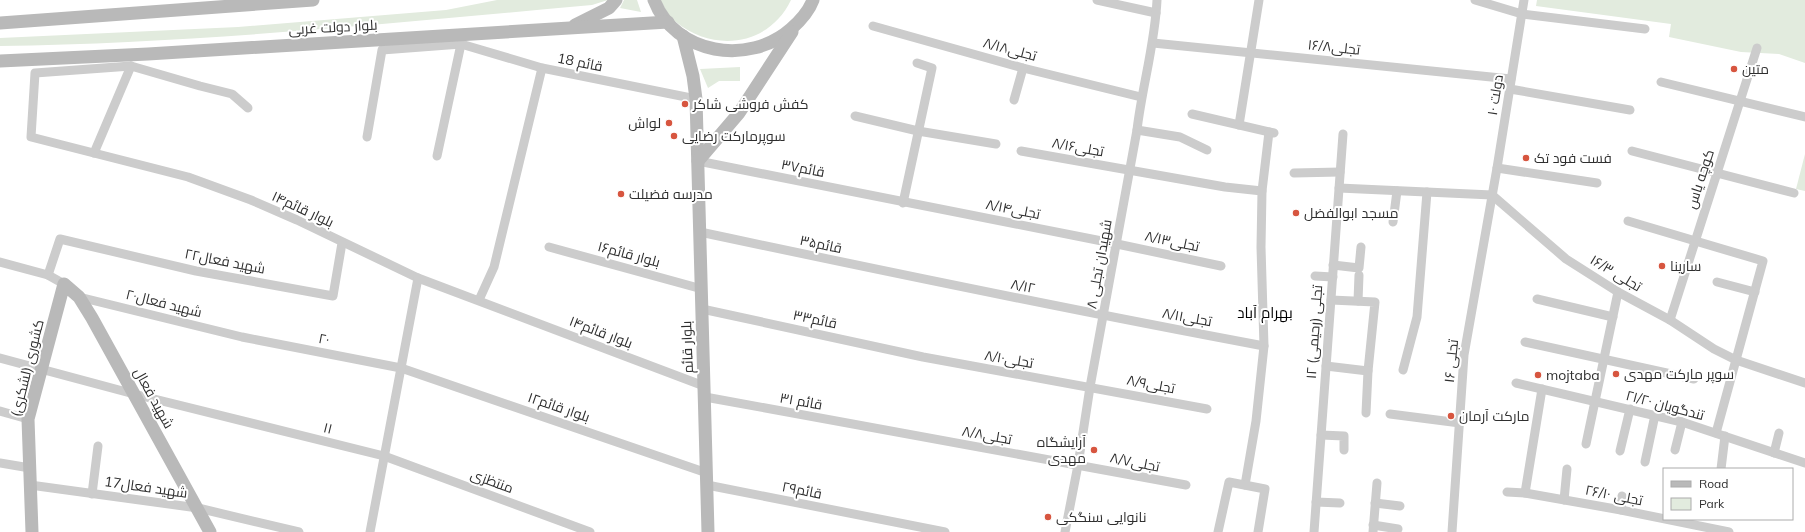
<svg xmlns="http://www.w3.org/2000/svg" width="1805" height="532" font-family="Mulish,Cairo,sans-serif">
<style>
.green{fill:#e2ebde}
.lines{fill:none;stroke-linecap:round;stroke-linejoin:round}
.street{stroke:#ccc;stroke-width:9}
.secondary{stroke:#b9b9b9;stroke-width:13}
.poi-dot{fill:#d7553f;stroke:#fff;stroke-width:1.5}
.labels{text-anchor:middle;stroke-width:4;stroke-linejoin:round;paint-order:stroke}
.street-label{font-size:14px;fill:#2f2f2f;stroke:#fff}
.poi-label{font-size:14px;fill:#2f2f2f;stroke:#fff;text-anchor:start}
.neighbourhood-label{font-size:15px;fill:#000;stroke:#fff}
</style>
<rect width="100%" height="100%" fill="#fff"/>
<!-- green -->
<g class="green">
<path d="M497,0h111l-16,5c-197,18 -394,38 -592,41v-8l238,-11 208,-17z"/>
<polygon points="624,0 637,0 641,12 620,8"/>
<path d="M660,0h131c-22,46 -77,53 -115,22 -7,-5 -11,-14 -16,-22z"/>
<polygon points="1537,0 1805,0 1805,63 1779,54 1741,52 1669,37 1671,24 1536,6"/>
<polygon points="740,67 740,81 719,81 708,88 700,69"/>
<polygon points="1805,154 1805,191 1796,189"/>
</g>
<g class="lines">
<!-- street -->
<g class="street">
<polyline points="1097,0 1156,13"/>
<polyline points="1475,0 1522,14 1645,29"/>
<polyline points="873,26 1023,68 1141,97"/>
<polyline points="1153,43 1511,79"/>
<polyline points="131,66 35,73 31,137 188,177 251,200 297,220 418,278 704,386"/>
<polyline points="1661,82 1805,117"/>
<polyline points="1510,89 1630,110"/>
<polyline points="1014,100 1023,68"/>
<polyline points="1192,114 1274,133"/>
<polyline points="855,116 918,131 996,144"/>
<polyline points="1239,125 1259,0"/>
<polyline points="1137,130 1180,137 1207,150"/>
<polyline points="367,137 382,50 461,44 542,68 696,99"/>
<polyline points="1021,151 1225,187 1262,191"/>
<polyline points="1632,151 1794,193"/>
<polyline points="94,153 131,66 200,86 232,94 248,108"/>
<polyline points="437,156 461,44"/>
<polyline points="698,161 1117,244 1221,266"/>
<polyline points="1497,168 1597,183"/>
<polyline points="1294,173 1340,172"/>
<polyline points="1339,188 1492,195"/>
<polyline points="1492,195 1566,259 1618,292 1670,320 1714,349 1736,360 1805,383"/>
<polyline points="903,203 932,68 917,63"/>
<polyline points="1628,221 1763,261 1716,433"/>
<polyline points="1393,222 1397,191"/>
<path d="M700,232c188,40 376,79 564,114"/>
<polyline points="549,247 702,289"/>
<polyline points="0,262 48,275 64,284"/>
<polyline points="1333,265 1359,268 1361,247"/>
<polyline points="48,275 60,239 196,271 333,296 342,243"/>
<polyline points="1315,276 1333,277"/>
<polyline points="1717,282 1755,292"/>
<polyline points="79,297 242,337 401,368 707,473"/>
<polyline points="1537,299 1613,317"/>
<polyline points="479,300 494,267 542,68"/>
<polyline points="1331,300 1375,302 1368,371 1366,413"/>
<polyline points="1358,301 1359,275"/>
<polyline points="702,309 923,357 1207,409"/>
<polyline points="1670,320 1757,48"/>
<polyline points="1525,342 1694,379"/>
<polyline points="0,358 134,394 384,456 590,532"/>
<polyline points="1326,366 1368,371"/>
<polyline points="1403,370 1417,317 1427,192"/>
<polyline points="1516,383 1682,422 1805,463"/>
<polyline points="705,397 1186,485"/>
<polyline points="0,411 28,419"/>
<polyline points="1390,414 1460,423"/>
<polyline points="1321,435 1344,436 1344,450"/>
<polyline points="1586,444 1618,292"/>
<polyline points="1675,450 1682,422"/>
<polyline points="1620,451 1630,409"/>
<polyline points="1774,453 1779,433"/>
<polyline points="1645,462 1655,415"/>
<polyline points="0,463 30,468"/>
<polyline points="1721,469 1725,436"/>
<polyline points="30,485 198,508 299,532"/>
<polyline points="707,485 945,532"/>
<polyline points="1245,485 1256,421 1264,346 1261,247 1262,191 1269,132"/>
<polyline points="1507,492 1525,493 1621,510 1729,532"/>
<polyline points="1525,493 1542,389"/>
<polyline points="92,494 98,446"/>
<polyline points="1564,500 1567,469"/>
<polyline points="1316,502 1340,503"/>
<polyline points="1375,503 1400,506"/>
<polyline points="1621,510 1622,496"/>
<polyline points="1373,525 1398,529"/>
<polyline points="370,532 418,278"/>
<path d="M1065,532l13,-67 12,-78 47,-257c5,-43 18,-86 20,-130"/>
<polyline points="1218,532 1229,482 1265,489 1258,532"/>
<polyline points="1314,532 1343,134"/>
<polyline points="1373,532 1377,483"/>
<polyline points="1452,532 1464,355 1497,168 1524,0"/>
</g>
<!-- secondary -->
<g class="secondary">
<path d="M654,0c21,55 95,66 137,29 9,-8 18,-18 22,-29"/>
<polyline points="0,23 313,0"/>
<polyline points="575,25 609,8 616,0"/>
<polyline points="683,36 693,76 696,99 708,532"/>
<polyline points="0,61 148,54 668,22"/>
<polyline points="698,161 739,113 792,32"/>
<polyline points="32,532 28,419 64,284 79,297 92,318 210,532"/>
</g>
</g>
<!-- markers -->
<g class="poi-dot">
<circle cx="1734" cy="69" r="4"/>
<circle cx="685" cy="104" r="4"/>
<circle cx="669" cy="123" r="4"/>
<circle cx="674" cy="136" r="4"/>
<circle cx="1526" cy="158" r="4"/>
<circle cx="621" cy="194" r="4"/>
<circle cx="1296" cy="213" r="4"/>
<circle cx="1662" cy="266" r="4"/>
<circle cx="1616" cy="374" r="4"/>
<circle cx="1538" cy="375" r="4"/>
<circle cx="1451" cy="416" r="4"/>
<circle cx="1094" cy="450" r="4"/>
<circle cx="1048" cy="517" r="4"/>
</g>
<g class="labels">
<!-- street labels -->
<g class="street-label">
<text transform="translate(333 27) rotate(-3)" y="5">بلوار دولت غربی</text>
<text transform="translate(1334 47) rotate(6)" y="5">تجلی۱۶/۸</text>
<text transform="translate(1010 49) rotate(15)" y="5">تجلی۸/۱۸</text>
<text transform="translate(580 62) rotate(11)" y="5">18 قائم</text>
<text transform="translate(1495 95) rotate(-81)" y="5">۱۰ دولت</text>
<text transform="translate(1078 147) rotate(10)" y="5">تجلی۸/۱۶</text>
<text transform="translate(803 168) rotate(11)" y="5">قائم۳۷</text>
<text transform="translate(1700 179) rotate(-72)" y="5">کوچه یاس</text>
<text transform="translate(303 209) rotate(25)" y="5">بلوار قائم۱۴</text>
<text transform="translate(1013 209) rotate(11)" y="5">تجلی۸‌/۱۴</text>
<text transform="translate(1172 241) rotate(12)" y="5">تجلی۸/۱۳</text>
<text transform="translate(821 244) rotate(12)" y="5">قائم۳۵</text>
<text transform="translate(629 254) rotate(15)" y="5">بلوار قائم۱۶</text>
<text transform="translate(225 261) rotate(11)" y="5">شهید فعال۲۲</text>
<text transform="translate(1099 264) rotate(-80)" y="5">شهیدان تجلی ۸</text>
<text transform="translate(1616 273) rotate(31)" y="5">۱۶/۳ تجلی</text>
<text transform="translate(1023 286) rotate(11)" y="5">۸/۱۲</text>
<text transform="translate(164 303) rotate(14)" y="5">شهید فعال۲۰</text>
<text transform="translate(1187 317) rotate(10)" y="5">تجلی۸/۱۱</text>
<text transform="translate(815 319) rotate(12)" y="5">قائم۳۳</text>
<text transform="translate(601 332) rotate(21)" y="5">بلوار قائم۱۴</text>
<text transform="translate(1314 332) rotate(-86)" y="5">۱۲ تجلی (رحیمی)</text>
<text transform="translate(324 339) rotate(11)" y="5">۲۰</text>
<text transform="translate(687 347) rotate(-92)" y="5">بلوار قائم</text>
<text transform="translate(1009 359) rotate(10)" y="5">تجلی۸/۱۰</text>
<text transform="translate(1451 361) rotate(-84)" y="5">۱۶ تجلی</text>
<text transform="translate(27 368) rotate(-76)" y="5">کشوری (لشکری)</text>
<text transform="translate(1151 384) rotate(11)" y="5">تجلی۸/۹</text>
<text transform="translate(154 398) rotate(61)" y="5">شهید فعال</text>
<text transform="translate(801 401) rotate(10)" y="5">قائم ۳۱</text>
<text transform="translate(1665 405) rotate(15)" y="5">۲۱/۲۰ تندگویان</text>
<text transform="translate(559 407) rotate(19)" y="5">بلوار قائم۱۲</text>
<text transform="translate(328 428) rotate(14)" y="5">۱۱</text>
<text transform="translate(987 435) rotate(10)" y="5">تجلی۸/۸</text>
<text transform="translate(1135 462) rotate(11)" y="5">تجلی۸/۷</text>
<text transform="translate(492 481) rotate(20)" y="5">منتظزی</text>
<text transform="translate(146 487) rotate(8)" y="5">17شهید فعال</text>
<text transform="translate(802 490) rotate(11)" y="5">قائم۲۹</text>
<text transform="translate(1614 495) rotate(11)" y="5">۲۶/۱۰ تجلی</text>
</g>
<!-- poi labels -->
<g class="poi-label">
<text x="1742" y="74">متین</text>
<text x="693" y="109">کفش فروشی شاکر</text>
<text x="661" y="128" text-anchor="end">لواش</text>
<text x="682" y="141">سوپرمارکت رضایی</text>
<text x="1534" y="163">فست فود تک</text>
<text x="629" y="199">مدرسه فضیلت</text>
<text x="1304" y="218">مسجد ابوالفضل</text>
<text x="1670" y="271">سارینا</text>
<text x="1624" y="379">سوپر مارکت مهدی</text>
<text x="1546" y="380">mojtaba</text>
<text x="1459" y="421">مارکت آرمان</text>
<text x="1086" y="447" text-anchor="end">آرایشگاه<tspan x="1086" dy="16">مهدی</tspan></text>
<text x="1056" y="522">نانوایی سنگکی</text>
</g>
<!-- neighbourhood labels -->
<g class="neighbourhood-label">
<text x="1265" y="318">بهرام آباد</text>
</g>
</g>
<!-- legend -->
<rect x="1663" y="468" width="130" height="52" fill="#ffffff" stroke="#acacac"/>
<rect x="1671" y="481" width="20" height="6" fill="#b9b9b9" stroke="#acacac"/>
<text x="1699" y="488" font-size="12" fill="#2f2f2f">Road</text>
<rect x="1671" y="498" width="20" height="12" fill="#e2ebde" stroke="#acacac"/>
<text x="1699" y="508" font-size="12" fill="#2f2f2f">Park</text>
</svg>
